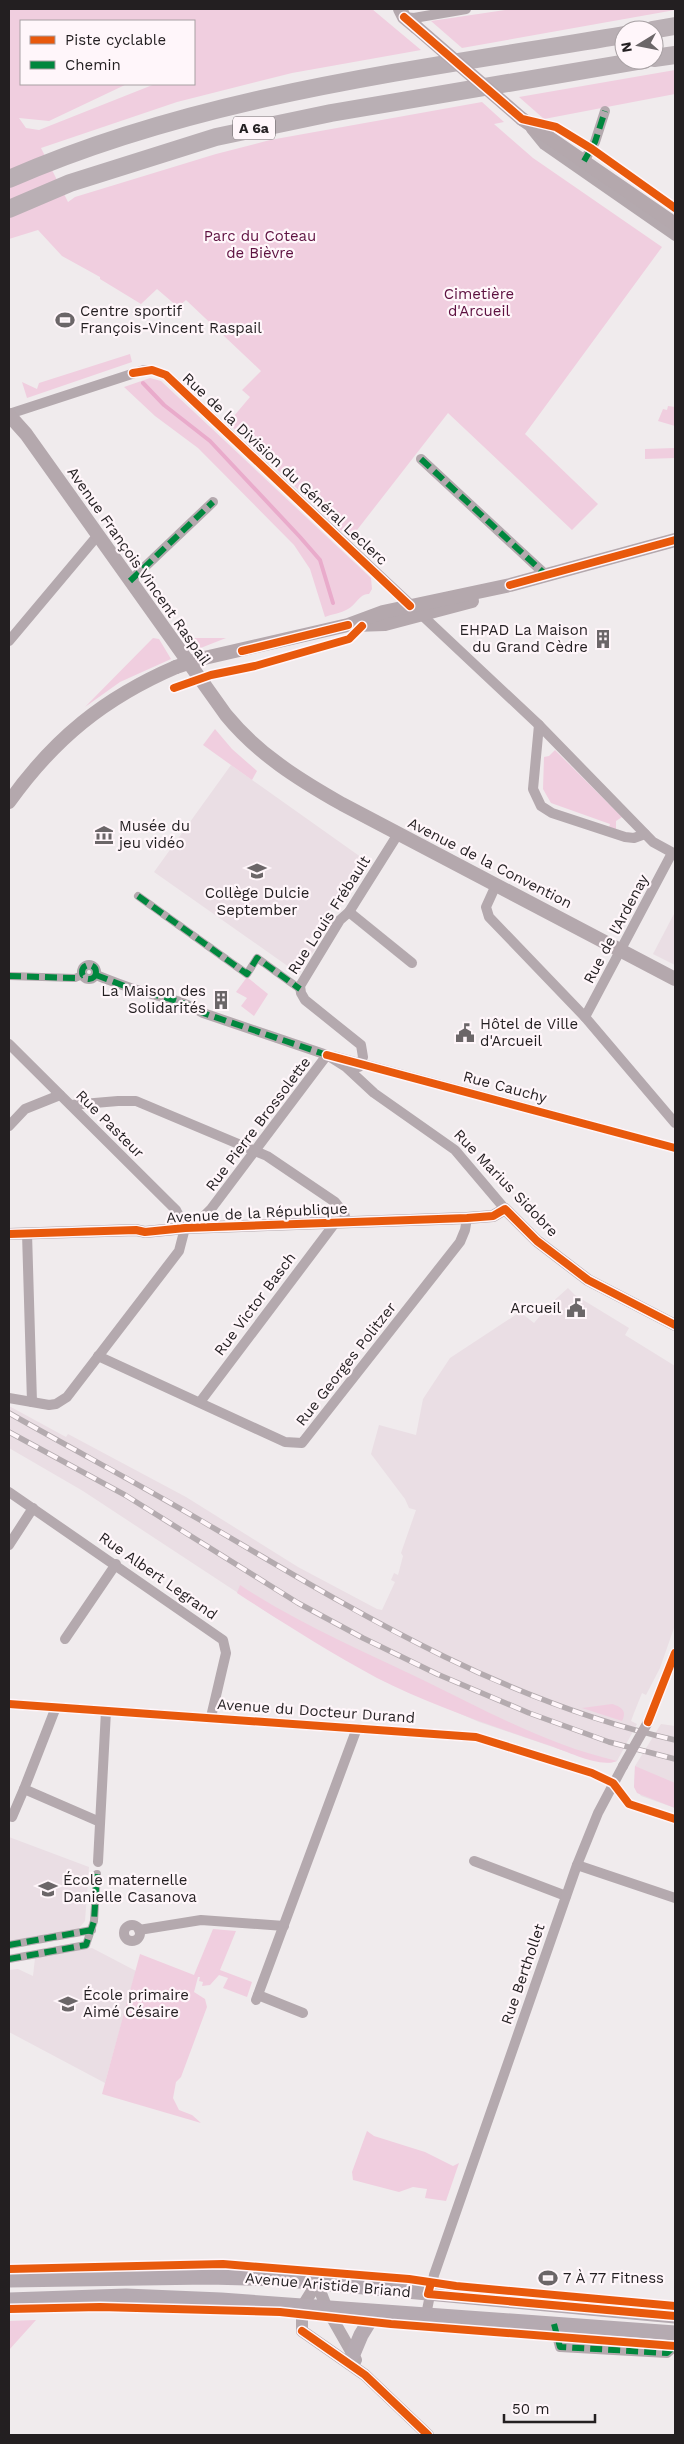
<svg xmlns="http://www.w3.org/2000/svg" width="684" height="2444" font-family="'Work Sans',sans-serif">
<style>
.built{fill:#eadee4}
.green{fill:#f0cedf;fill-rule:evenodd}
.lines{fill:none;stroke-linecap:round;stroke-linejoin:round}
.stream{stroke:#e9abcb;stroke-width:4}
.pedestrian{stroke:#b4a9ae;stroke-width:8}
.minor{stroke:#b4a9ae;stroke-width:10}
.tertiary{stroke:#b4a9ae;stroke-width:12}
.secondary{stroke:#b4a8ad;stroke-width:14}
.primary{stroke:#b5aab1;stroke-width:15}
.motorway{stroke:#b9afb4;stroke-width:18}
.rail-casing{stroke:#b4abaf;stroke-width:5.5}
.rail{stroke:#fff6fa;stroke-width:4;stroke-dasharray:11;stroke-linecap:butt}
.minor-bridge{stroke:#b4a9ae;stroke-width:10}
.secondary-bridge{stroke:#b4a8ad;stroke-width:14}
.quiet{stroke:#00873e;stroke-width:6;stroke-dasharray:12 6;stroke-linecap:butt}
.cycleway-casing{stroke:#fff6fa;stroke-width:11}
.cycleway{stroke:#e8590c;stroke-width:8}
.labels{text-anchor:middle;stroke-width:4.5;stroke-linejoin:round;paint-order:stroke}
.shield{fill:#fff6fa;stroke:#656062;stroke-width:1}
.shield-label{font-size:14px;font-weight:bold;fill:#231f21}
.park-label{font-size:15px;fill:#5d1140;stroke:#fff6fa}
.poi-label{font-size:15px;fill:#231f21;stroke:#fff6fa;text-anchor:start}
.street-label{font-size:15px;fill:#231f21;stroke:#fff6fa}
</style>
<rect width="100%" height="100%" fill="#f0ebed"/>
<!-- built -->
<g class="built">
<polygon points="231,765 365,860 309,940 317,946 299,974 154,872"/>
<polygon points="675,912 675,965 653,954"/>
<polygon points="568,1288 575,1295 629,1328 625,1335 675,1366 675,1625 660,1668 646,1695 642,1693 634,1713 631,1721 637,1724 617,1761 611,1763 588,1759 479,1722 384,1681 276,1618 83,1491 9,1448 9,1406 66,1437 68,1434 186,1497 298,1567 377,1609 382,1610 395,1582 391,1580 394,1573 398,1575 403,1556 401,1553 416,1510 409,1508 405,1499 371,1454 379,1425 416,1435 423,1399 450,1358 520,1312 534,1323 549,1305"/>
<polygon points="661,1724 675,1726 675,1808 641,1796 634,1787 635,1766"/>
<polygon points="9,1837 89,1867 85,1921 79,1928 9,1941"/>
<polygon points="92,1948 136,1971 105,2083 9,2032 9,1970 18,1969 33,1976 35,1958"/>
</g>
<!-- green -->
<g class="green">
<path d="M9,9h363l49,41 -129,23 -115,29 -136,46 27,54 7,-5 141,-43 54,-14 212,-38 22,20 -10,2 39,34 129,89 -137,187 73,70 -26,26 -124,-117 -98,126 -122,-116 22,-26 -8,-7 19,-19 -75,-71 -8,7 -21,-18 -16,15 -41,-25v-2l-38,-21 -24,-26 -29,9zM21,21h173v63h-39l-116,46 -13,-2 -7,-10 30,3 78,-37h-106z"/>
<polygon points="511,9 675,9 675,10 462,48 431,21"/>
<polygon points="675,70 675,94 544,119 519,97"/>
<polygon points="130,354 132,362 27,398 22,382 37,389 39,383"/>
<path d="M150,378l11,3 210,197 1,11 -3,5c-9,-1 -13,11 -21,15 -6,4 -16,5 -23,8l-15,-48 -16,-24 -96,-97 -43,-32 -31,-29z"/>
<polygon points="668,406 675,407 675,426 658,421 663,409 667,410"/>
<polygon points="674,448 675,458 645,459 645,449"/>
<polygon points="153,638 159,639 171,659 120,682 85,707"/>
<polygon points="185,638 226,638 193,651"/>
<polygon points="215,729 232,749 257,771 252,780 203,745"/>
<polygon points="555,750 622,817 616,821 616,830 609,827 610,824 551,803 543,789 544,757 549,756"/>
<polygon points="247,977 268,994 254,1016 241,1006 247,998 236,992"/>
<path d="M240,1585c56,37 120,65 181,94 64,31 126,66 196,82 -18,7 -48,-9 -66,-15 -58,-20 -119,-40 -174,-68 -48,-26 -94,-55 -140,-85z"/>
<path d="M612,1704c10,3 15,7 10,17l-40,-13z"/>
<polygon points="635,1766 675,1783 675,1808 637,1793 634,1787"/>
<polygon points="213,1929 236,1931 220,1970 252,1982 247,1997 223,1988 228,1978 219,1975 210,1985 202,1986 203,1982 199,1981 200,1977 198,1977 194,1992 205,1999 207,2007 181,2077 176,2082 173,2098 179,2110 192,2115 201,2123 102,2094 140,1954 194,1975"/>
<polygon points="367,2131 374,2136 425,2152 453,2166 459,2163 446,2201 425,2198 427,2189 413,2187 399,2192 353,2180 352,2172"/>
<polygon points="36,2320 9,2350 9,2321"/>
</g>
<g class="lines">
<!-- stream -->
<polyline class="stream" points="143,383 164,405 210,441 300,537 320,560 333,603"/>
<!-- pedestrian -->
<g class="pedestrian">
<polyline points="138,896 247,974 257,958 300,989"/>
<polyline points="9,976 75,978 82,975"/>
<polyline points="9,1945 92,1930"/>
<polyline points="9,1959 86,1945 94,1921 97,1874"/>
</g>
<!-- minor -->
<g class="minor">
<polyline points="404,17 414,18 466,9"/>
<polyline points="531,129 544,145 675,236"/>
<polyline points="584,161 595,142 605,111"/>
<polyline points="9,414 144,370 152,370 166,375 539,725 653,842 675,854"/>
<polyline points="421,459 546,575"/>
<polyline points="130,581 213,502"/>
<polyline points="9,641 98,535"/>
<polyline points="539,725 533,789 541,806 552,813 625,837 634,838 645,834"/>
<polyline points="496,885 486,907 489,917 585,1017 675,1123"/>
<polyline points="349,912 412,963"/>
<circle cx="89" cy="972" r="7"/>
<path d="M96,975c16,6 32,13 48,17 22,6 40,9 59,21l124,42 19,12 28,26 81,57 50,59"/>
<polyline points="585,1017 672,853"/>
<polyline points="9,1044 176,1210 185,1228"/>
<polyline points="333,1056 675,1148"/>
<polyline points="359,1067 363,1057 361,1045 305,1000 301,993 300,986 340,920 349,912 398,834"/>
<polyline points="71,1105 118,1101 136,1101 267,1156 335,1202 344,1213 346,1221"/>
<polyline points="9,1126 25,1109 60,1095"/>
<polyline points="27,1233 32,1402"/>
<polyline points="98,1356 285,1442 302,1443 460,1242 465,1230 467,1218"/>
<polyline points="9,1398 49,1405 56,1404 67,1397 179,1251 185,1228 202,1218 211,1209 327,1055"/>
<polyline points="200,1402 335,1223"/>
<polyline points="9,1492 223,1640 226,1653 211,1717"/>
<polyline points="9,1545 33,1508"/>
<polyline points="65,1639 116,1564"/>
<polyline points="9,1704 476,1737 592,1773 613,1783 629,1804 675,1819"/>
<polyline points="56,1707 24,1789 100,1822"/>
<polyline points="648,1722 675,1653"/>
<polyline points="12,1817 24,1789"/>
<polyline points="474,1861 566,1896"/>
<polyline points="98,1862 106,1711"/>
<polyline points="577,1865 675,1898"/>
<circle cx="132" cy="1933" r="8"/>
<polyline points="139,1930 201,1920 284,1926"/>
<polyline points="258,1995 303,2013"/>
<polyline points="256,2000 357,1728"/>
<polyline points="426,2315 434,2275 577,1865 598,1813 623,1766"/>
<polyline points="554,2324 560,2347 667,2353 675,2346"/>
</g>
<!-- tertiary -->
<g class="tertiary">
<polyline points="9,1234 136,1230 145,1232 185,1228 467,1218 493,1216 505,1209 537,1241 588,1280 675,1325"/>
<polyline points="317,2283 302,2307 302,2331 365,2375 428,2435"/>
<polyline points="317,2283 327,2309 356,2360"/>
</g>
<!-- secondary -->
<g class="secondary">
<polyline points="400,9 404,17 416,27"/>
<polyline points="522,119 675,224"/>
<path d="M9,415l17,19 200,281c32,39 72,64 116,89l333,175"/>
<polyline points="354,625 385,624 472,601"/>
<polyline points="200,659 348,625 383,612 510,585 675,540"/>
<path d="M9,802c45,-63 95,-104 167,-135"/>
</g>
<!-- primary -->
<g class="primary">
<polyline points="9,2280 209,2277 278,2279 675,2316"/>
<polyline points="9,2300 126,2296 221,2300 675,2333"/>
<polyline points="353,2354 361,2335 375,2312"/>
</g>
<!-- motorway -->
<g class="motorway">
<polyline points="652,30 675,26"/>
<polyline points="654,58 675,55"/>
<path d="M9,179c194,-85 408,-109 615,-144"/>
<polyline points="9,209 70,183 216,137 331,113 644,60"/>
</g>
<!-- rail casing -->
<g class="rail-casing">
<g id="rail">
<path d="M9,1413c63,36 128,70 191,107 155,91 298,180 475,220"/>
<polyline points="9,1432 125,1495 298,1603 363,1638 437,1674 529,1713 609,1742 675,1759"/>
</g>
</g>
<!-- rail -->
<use href="#rail" class="rail"/>
<!-- minor-bridge -->
<polyline class="minor-bridge" points="623,1766 648,1722"/>
<!-- secondary-bridge -->
<g class="secondary-bridge">
<polyline points="416,27 522,119"/>
<polyline points="176,667 200,659"/>
</g>
<!-- quiet -->
<g class="quiet">
<polyline points="584,161 595,142 605,111"/>
<polyline points="421,459 546,575"/>
<polyline points="130,581 213,502"/>
<polyline points="138,896 247,974 257,958 300,989"/>
<circle cx="89" cy="972" r="7"/>
<path d="M96,975c16,6 32,13 48,17 22,6 40,9 59,21l124,42"/>
<polyline points="9,976 75,978 82,975"/>
<polyline points="9,1945 92,1930"/>
<polyline points="9,1959 86,1945 94,1921 97,1874"/>
<polyline points="554,2324 560,2347 667,2353 675,2346"/>
</g>
<!-- cycleway casing -->
<g class="cycleway-casing">
<g id="cycleway">
<polyline points="404,17 522,119 556,127 592,149 675,208"/>
<polyline points="133,373 152,370 166,375 410,606"/>
<polyline points="510,585 675,540"/>
<polyline points="242,651 348,625"/>
<polyline points="174,688 211,675 255,666 349,639 362,626"/>
<polyline points="327,1055 675,1148"/>
<polyline points="9,1234 136,1230 145,1232 185,1228 467,1218 493,1216 505,1209 537,1241 588,1280 675,1325"/>
<polyline points="9,1704 476,1737 592,1773 613,1783 629,1804 675,1819"/>
<polyline points="648,1722 675,1653"/>
<polyline points="9,2269 223,2264 409,2279 456,2286 675,2306"/>
<polyline points="431,2283 428,2294 675,2316"/>
<polyline points="9,2309 100,2307 280,2312 391,2324 675,2346"/>
<polyline points="302,2331 365,2375 428,2435"/>
</g>
</g>
<!-- cycleway -->
<use href="#cycleway" class="cycleway"/>
</g>
<!-- icons -->
<defs>
<g id="stadium-bare" transform="scale(1.5)"><path d="M0-5a6.5 5 0 1 0 0 10a6.5 5 0 1 0 0-10ZM-3.5-1.8h7v3.6h-7Z" fill="#6b6668" stroke="#fff6fa" stroke-width="2.5" paint-order="stroke"/></g>
<g id="building-bare" transform="scale(1.5)"><path d="M-4-6H4V6H1V3H-1V6H-4ZM-2.5-4.3h1.7v1.8h-1.7ZM.8-4.3h1.7v1.8H.8ZM-2.5-1h1.7V.8h-1.7ZM.8-1h1.7V.8H.8Z" fill="#6b6668" stroke="#fff6fa" stroke-width="2.5" paint-order="stroke"/></g>
<g id="museum-bare" transform="scale(1.5)"><path d="M0-6L6-3V-2H-6V-3ZM-5-1h2V3h-2ZM-1-1h2V3h-2ZM3-1h2V3H3ZM-6 4H6V6H-6Z" fill="#6b6668" stroke="#fff6fa" stroke-width="2.5" paint-order="stroke"/></g>
<g id="school-bare" transform="scale(1.5)"><path d="M0-5L7-2L0 1L-7-2ZM-4 1L0 2.5L4 1V4Q0 6-4 4Z" fill="#6b6668" stroke="#fff6fa" stroke-width="2.5" paint-order="stroke"/></g>
<g id="civic-bare" transform="scale(1.5)"><path d="M-.6-6.5H3V-4.5H.6V-3L4-1V1h2V6H-6V1h2V-1L-.6-3ZM-1.2 2.5V6h2.4V2.5Z" fill="#6b6668" stroke="#fff6fa" stroke-width="2.5" paint-order="stroke"/></g>
</defs>
<g fill-rule="evenodd">
<use href="#stadium-bare" x="65" y="320"/>
<use href="#building-bare" x="603" y="639"/>
<use href="#museum-bare" x="104" y="835"/>
<use href="#school-bare" x="257" y="871"/>
<use href="#building-bare" x="221" y="1000"/>
<use href="#civic-bare" x="465" y="1033"/>
<use href="#civic-bare" x="576" y="1308"/>
<use href="#school-bare" x="48" y="1889"/>
<use href="#school-bare" x="68" y="2004"/>
<use href="#stadium-bare" x="548" y="2278"/>
</g>
<g class="labels">
<!-- shield labels -->
<rect class="shield" x="233" y="116.5" width="42" height="23" rx="4"/>
<g class="shield-label">
<text x="254" y="133">A 6a</text>
</g>
<!-- park labels -->
<g class="park-label">
<text x="260" y="241">Parc du Coteau<tspan x="260" dy="17">de Bièvre</tspan></text>
<text x="479" y="299">Cimetière<tspan x="479" dy="17">d'Arcueil</tspan></text>
</g>
<!-- poi labels -->
<g class="poi-label">
<text x="80" y="316">Centre sportif<tspan x="80" dy="17">François-Vincent Raspail</tspan></text>
<text x="588" y="635" text-anchor="end">EHPAD La Maison<tspan x="588" dy="17">du Grand Cèdre</tspan></text>
<text x="119" y="831">Musée du<tspan x="119" dy="17">jeu vidéo</tspan></text>
<text x="257" y="898" text-anchor="middle">Collège Dulcie<tspan x="257" dy="17">September</tspan></text>
<text x="206" y="996" text-anchor="end">La Maison des<tspan x="206" dy="17">Solidarités</tspan></text>
<text x="480" y="1029">Hôtel de Ville<tspan x="480" dy="17">d'Arcueil</tspan></text>
<text x="561" y="1313" text-anchor="end">Arcueil</text>
<text x="63" y="1885">École maternelle<tspan x="63" dy="17">Danielle Casanova</tspan></text>
<text x="83" y="2000">École primaire<tspan x="83" dy="17">Aimé Césaire</tspan></text>
<text x="563" y="2283">7 À 77 Fitness</text>
</g>
<!-- street labels -->
<g class="street-label">
<text transform="translate(285 469) rotate(43)" y="5">Rue de la Division du Général Leclerc</text>
<text transform="translate(139 566) rotate(55)" y="5">Avenue François Vincent Raspail</text>
<text transform="translate(490 863) rotate(27)" y="5">Avenue de la Convention</text>
<text transform="translate(329 915) rotate(-57)" y="5">Rue Louis Frébault</text>
<text transform="translate(616 929) rotate(-62)" y="5">Rue de l'Ardenay</text>
<text transform="translate(505 1087) rotate(15)" y="5">Rue Cauchy</text>
<text transform="translate(110 1124) rotate(45)" y="5">Rue Pasteur</text>
<text transform="translate(258 1124) rotate(-53)" y="5">Rue Pierre Brossolette</text>
<text transform="translate(506 1183) rotate(46)" y="5">Rue Marius Sidobre</text>
<text transform="translate(257 1213) rotate(-3)" y="5">Avenue de la République</text>
<text transform="translate(255 1304) rotate(-53)" y="5">Rue Victor Basch</text>
<text transform="translate(346 1364) rotate(-52)" y="5">Rue Georges Politzer</text>
<text transform="translate(158 1576) rotate(35)" y="5">Rue Albert Legrand</text>
<text transform="translate(316 1711) rotate(4)" y="5">Avenue du Docteur Durand</text>
<text transform="translate(523 1974) rotate(-71)" y="5">Rue Berthollet</text>
<text transform="translate(328 2285) rotate(5)" y="5">Avenue Aristide Briand</text>
</g>
</g>
<!-- border -->
<rect width="684" height="2444" fill="none" stroke="#231f21" stroke-width="20"/>
<!-- legend -->
<rect x="20" y="20" width="175" height="65" fill="#fff6fa" stroke="#a7a0a3"/>
<rect x="30" y="36" width="25" height="8" fill="#e8590c" stroke="#a7a0a3"/>
<text x="65" y="45" font-size="15" fill="#231f21">Piste cyclable</text>
<rect x="30" y="61" width="25" height="8" fill="#00873e" stroke="#a7a0a3"/>
<text x="65" y="70" font-size="15" fill="#231f21">Chemin</text>
<!-- north arrow -->
<g transform="translate(639 45) rotate(260)"><circle r="24" fill="#fff6fa" stroke="#a7a0a3"/>
<path d="M0-4L9 19L0 12L-9 19Z" fill="#6b6668"/>
<text y="-8" font-size="14" font-weight="bold" text-anchor="middle" fill="#231f21">N</text>
</g>
<!-- scale -->
<path d="M504 2414v8h91v-8" fill="none" stroke="#231f21" stroke-width="2.5"/>
<text x="512" y="2414" font-size="15" fill="#231f21" stroke="#fff6fa" stroke-width="4" paint-order="stroke">50 m</text>
</svg>
